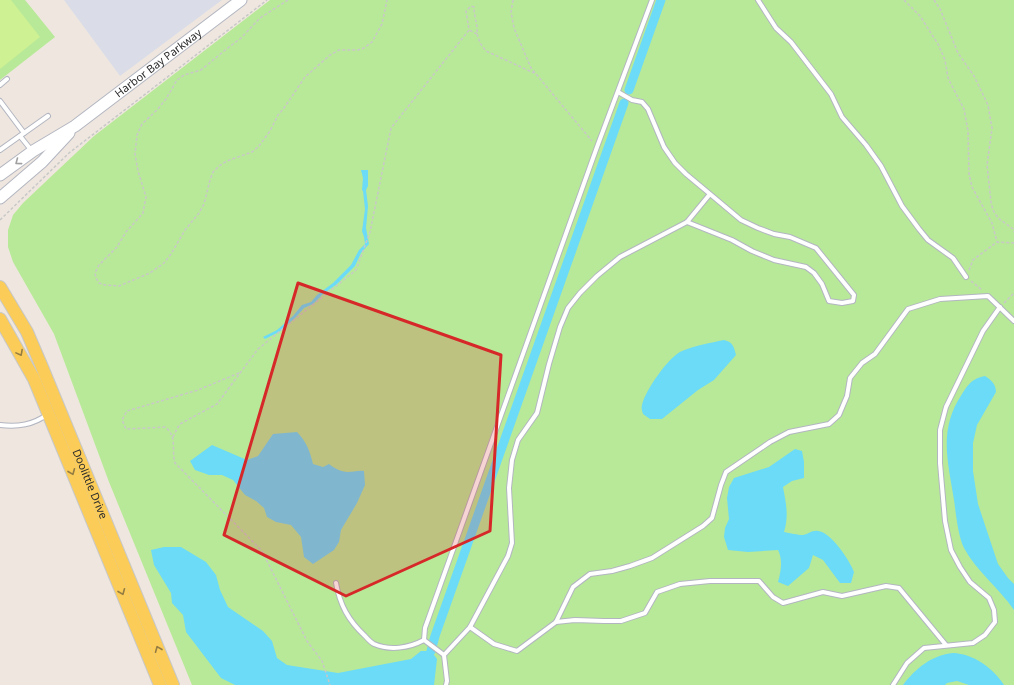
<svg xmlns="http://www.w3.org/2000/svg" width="1014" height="685" font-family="'Noto Sans',sans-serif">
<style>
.airport{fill:#dadde8}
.green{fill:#b8e998}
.pitch{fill:#cef193}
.water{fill:#6bdbf8}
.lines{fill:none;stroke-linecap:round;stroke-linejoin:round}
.canal{stroke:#6bdbf8;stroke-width:9}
.lane-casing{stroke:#b3b6c1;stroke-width:6}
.secondary-casing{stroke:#b3b6c1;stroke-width:13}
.primary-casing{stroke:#c8c8c8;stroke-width:14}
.path{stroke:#c8c8c8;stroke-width:1.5;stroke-dasharray:3 2;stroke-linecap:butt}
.lane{stroke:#fff;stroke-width:4}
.secondary{stroke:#fff;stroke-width:11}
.primary{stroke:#fbcc58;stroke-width:12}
.oneway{stroke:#a0a0a0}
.oneway2{stroke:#947c42}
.marked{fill:#d62828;fill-opacity:0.2;stroke:#d62828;stroke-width:3;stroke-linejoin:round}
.labels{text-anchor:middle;stroke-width:3;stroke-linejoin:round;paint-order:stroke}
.street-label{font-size:11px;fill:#2d2d2d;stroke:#fff}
</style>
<rect width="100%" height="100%" fill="#efe7df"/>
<!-- airport -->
<polygon class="airport" points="64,0 222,0 120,76"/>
<!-- green -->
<g class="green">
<polygon points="0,0 25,0 55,37 0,80"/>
<polygon points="270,0 1014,0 1014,685 192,685 109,482 54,334 13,262 8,247 8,230 13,215 23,203 94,136"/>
</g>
<!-- pitch -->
<polygon class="pitch" points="0,0 11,0 40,37 0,69"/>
<!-- water -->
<g class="water">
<polygon points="361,170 368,170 368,186 366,190 368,206 366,228 369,244 361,253 355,266 337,284 323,294 313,304 304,308 295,318 279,332 265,339 263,337 277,330 293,316 302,305 311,302 317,295 333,283 351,265 359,250 365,244 364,237 362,231 365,209 363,191 362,190 363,178"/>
<path d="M724,340c9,2 10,7 12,15l-22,25 -16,10 -36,29h-12l-7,-5c-1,-3 -2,-6 -1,-9 3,-14 27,-49 40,-54 14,-6 28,-8 42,-11z"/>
<path d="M985,376c6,4 11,8 11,16l-19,33 -4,18v28l5,33 20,60 10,14 6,6v26c-15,-22 -37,-38 -50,-62 -6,-12 -8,-34 -10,-48 -6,-39 -16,-70 8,-106 6,-10 11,-16 23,-18z"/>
<path d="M297,432c9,9 13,19 16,32l10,3 6,-3c5,4 12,8 19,8 5,0 10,-2 16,-1l1,14 -8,18 -16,27 -2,12 -5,8 -21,14 -9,-7 -3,-20 -10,-12 -15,-3 -9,-5 -3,-9 -8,-7 -11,-6 -12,-15 -11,-5h-13l-14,-5 -5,-9 22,-16 35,15 11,-4 15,-22z"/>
<path d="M795,449l7,2 2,11v16l-12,3 -9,6c3,16 6,29 1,45 6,1 14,3 19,3 6,-1 9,-5 15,-4 13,1 32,30 36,41l-3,11h-11l-17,-23 -10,-5 -4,13 -21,18 -10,-4c3,-11 5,-22 0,-32l-30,2 -20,-2 -4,-13 1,-9 4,-9 -2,-21 2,-11 5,-9 35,-11z"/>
<polygon points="164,547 181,547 206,562 216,575 220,590 228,607 263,631 272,641 277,658 287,665 338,673 411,659 421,651 431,651 437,659 434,685 235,685 221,678 186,632 183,615 172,603 171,593 154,565 151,550"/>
<path d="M953,653c21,1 40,15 51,32h-35l-12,-4 -10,2 -2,2h-42c13,-17 29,-30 50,-32z"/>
</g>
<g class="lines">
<!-- canal -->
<g class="canal">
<polyline points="629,90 661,0"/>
<polyline points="431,651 435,636 624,103"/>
</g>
<!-- lane casing -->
<g class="lane-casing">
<g id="lane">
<polyline points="758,0 776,28 791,42 831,94 842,117 866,145 881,166 902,206 919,229 928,240 953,258 966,277"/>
<polyline points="0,85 7,79"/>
<polyline points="618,92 632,100 642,102 648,109 664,147 675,163 686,174 710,194 687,222 732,240 752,251 774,260 806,267 814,273 822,284 829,301 842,303 853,301 854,295 816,248 790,237 774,234 758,228 741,220 710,194"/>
<polyline points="0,101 24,133"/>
<polyline points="20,136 32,151"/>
<polyline points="0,150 48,116"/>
<path d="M0,425c18,2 33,0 48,-11"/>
<path d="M336,583c4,22 12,37 29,53 2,2 5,6 9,8 16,7 35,4 50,-4"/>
<polyline points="556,622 575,620 604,621 621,621 645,613 657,592 680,584 710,581 759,581 773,597 783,603 823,592 842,596 886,586 899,588 946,645"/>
<polyline points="470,627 494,644 517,651 556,622 573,587 590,574 612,571 630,566 652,558 703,526 712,518 721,485 726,472 770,442 789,432 829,424 839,415 847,396 850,378 862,363 875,354 908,309 940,299 988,296 1014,321"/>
<polyline points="424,640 425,628 597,147 652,0"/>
<polyline points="424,640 444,655 447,681 446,685"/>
<polyline points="444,655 470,627 508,556 512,543 509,488 512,460 518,440 537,413 549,364 560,327 568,308 580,293 597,276 620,257 687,222"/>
<polyline points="893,685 907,663 924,648 973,643 985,635 995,622 994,610 989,598 970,582 960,567 951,550 945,521 940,463 940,430 946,407 983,331 1000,307"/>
</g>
</g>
<!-- secondary casing -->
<g class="secondary-casing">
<g id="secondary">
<path id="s1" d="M0,175l33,-24 42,-25 166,-126"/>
<polyline points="0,198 42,162 69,133"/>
</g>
</g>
<!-- primary casing -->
<g class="primary-casing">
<g id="primary">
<path id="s2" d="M0,287l27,45 15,35 131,318"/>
<polyline points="0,319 34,379 160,685"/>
</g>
</g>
<!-- path -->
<g class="path">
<polyline points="288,0 260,18 241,38 229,47 201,70 184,75 177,80 166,99 157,110 142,124 137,135 135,154 138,171 146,197 144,207 143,213 126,232 117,247 99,265 95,273 96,278 99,283 105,285 119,286 150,273 164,263 171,254 185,230 199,213 204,204 210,180 213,172 219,166 227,161 252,152 259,146 270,131 278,115 284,108 305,77 330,55 339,50 358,50 364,48 372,42 382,24 387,0"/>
<polyline points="513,0 511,12 514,28 531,68 592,141"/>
<polyline points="904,0 920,16 938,44 945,60 948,78 952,86 964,109 968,131 969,174 972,187 992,223 997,242"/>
<polyline points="934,0 940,9 958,53 974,76 988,105 992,128 987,165 991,202 993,210 998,218 1013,229 1014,232"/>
<polyline points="477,34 480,43 486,51 534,73"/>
<polyline points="0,220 69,153 267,0"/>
<polyline points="969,270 973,260 997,242 1014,243"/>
<polyline points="971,281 982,290"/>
<polyline points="1004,303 1014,293"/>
<path d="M239,373l-41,17 -71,21 -5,9 4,9 39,-2c13,10 6,22 10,36l87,88 45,90 15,20 8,24"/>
<path d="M173,437l4,-8 3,-5 37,-20 41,-55 98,-79 14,-38 21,-104 78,-98 -3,-19 5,-5 3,1c0,10 4,18 3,27l-8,-4"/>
</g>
<!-- lane -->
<use href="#lane" class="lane"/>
<!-- secondary -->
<use href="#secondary" class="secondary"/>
<!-- primary -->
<use href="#primary" class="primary"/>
</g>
<!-- one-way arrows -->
<defs><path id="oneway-chevron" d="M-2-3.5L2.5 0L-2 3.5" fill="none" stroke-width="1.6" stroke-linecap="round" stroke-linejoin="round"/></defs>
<use class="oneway" href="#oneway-chevron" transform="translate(18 162) rotate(143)"/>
<g class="oneway2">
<use href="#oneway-chevron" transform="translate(20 353) rotate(62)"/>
<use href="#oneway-chevron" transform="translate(72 472) rotate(68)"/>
<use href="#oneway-chevron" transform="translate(122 592) rotate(68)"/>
<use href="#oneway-chevron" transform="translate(158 649) rotate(-112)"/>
</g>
<!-- marked area -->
<path class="marked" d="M298,283l203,72 -11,176 -144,65 -122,-61z"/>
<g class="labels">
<!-- street labels -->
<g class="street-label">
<text dy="4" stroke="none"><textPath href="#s1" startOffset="194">Harbor Bay Parkway</textPath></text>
<text dy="4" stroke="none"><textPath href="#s2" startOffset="217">Doolittle Drive</textPath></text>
</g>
</g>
</svg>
